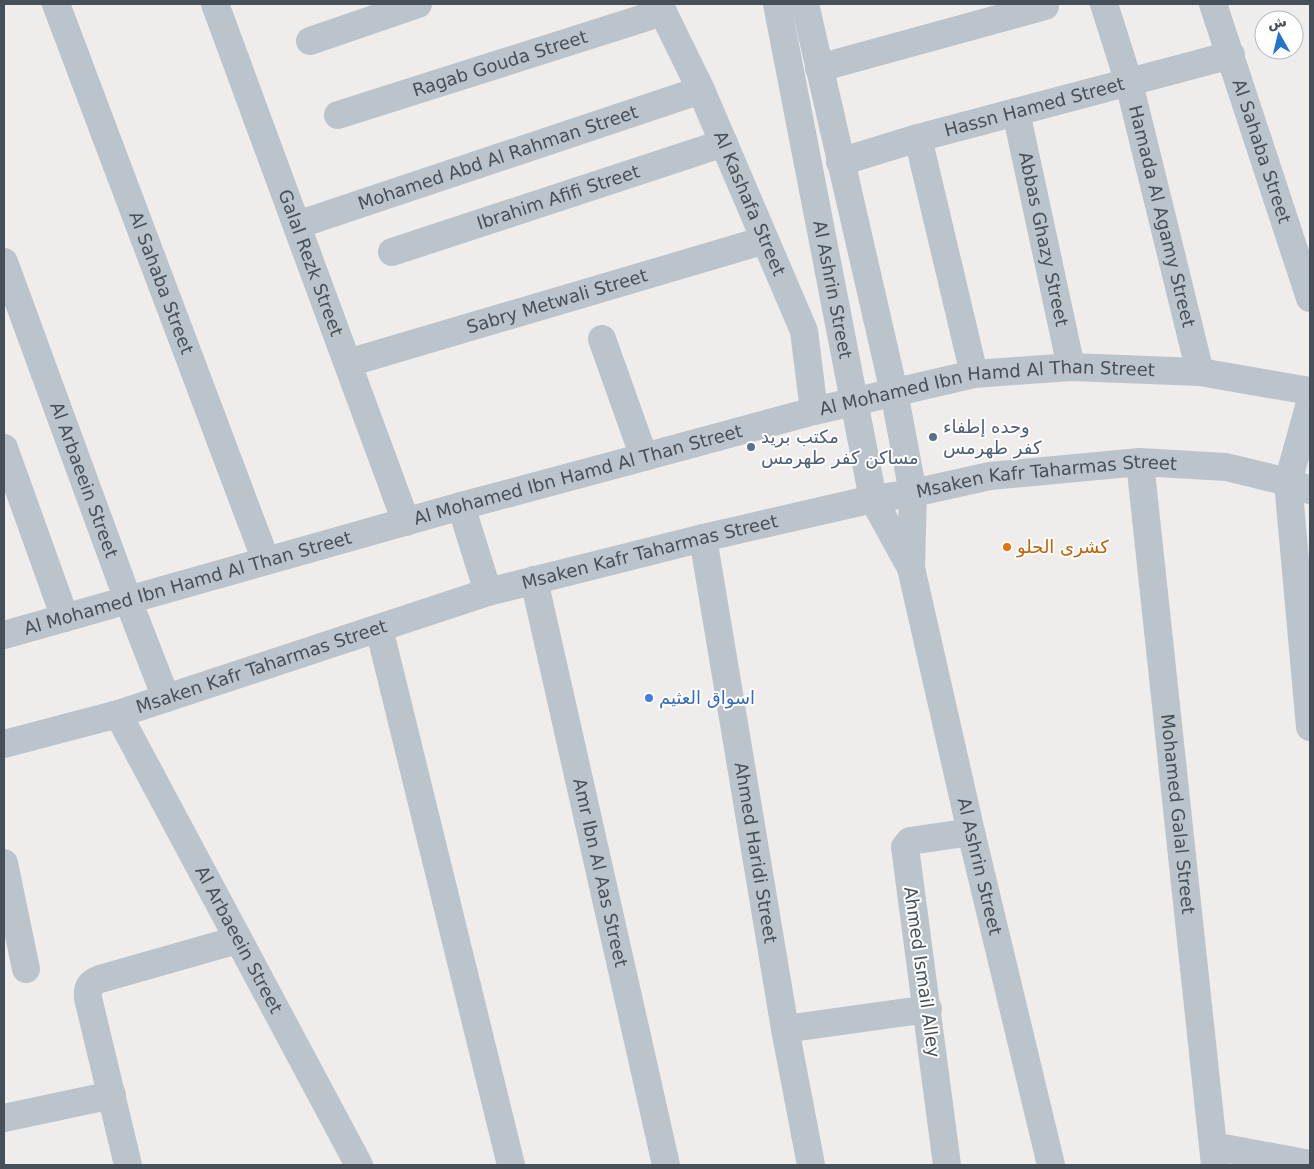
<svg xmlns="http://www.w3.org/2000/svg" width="1314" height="1169" font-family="'DejaVu Sans',Vazirmatn,sans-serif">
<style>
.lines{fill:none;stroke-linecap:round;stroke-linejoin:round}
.minor{stroke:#bbc4ca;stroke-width:28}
.service-dot{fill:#5c6f8a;stroke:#fff;stroke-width:2}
.food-dot{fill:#e8710a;stroke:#fff;stroke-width:2}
.shop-dot{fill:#3f7fe0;stroke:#fff;stroke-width:2}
.labels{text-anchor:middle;stroke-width:4;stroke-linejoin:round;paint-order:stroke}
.street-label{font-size:18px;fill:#465058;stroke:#fff}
.service-label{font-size:18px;fill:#4e5e75;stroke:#fff;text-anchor:start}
.food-label{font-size:18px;fill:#c56008;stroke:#fff;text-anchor:start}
.shop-label{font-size:18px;fill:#366cbe;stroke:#fff;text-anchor:start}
</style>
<rect width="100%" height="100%" fill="#efecec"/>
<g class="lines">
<!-- minor -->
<g class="minor">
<path id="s1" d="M56,4l210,557"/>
<path id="s2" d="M215,4l191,518"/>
<path id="s3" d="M659,4l42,86 103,241 10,80"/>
<path id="s4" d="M777,4l96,495 38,69"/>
<path id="s5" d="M805,4l89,388 19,101 -2,75 60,264 80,333"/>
<path id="s6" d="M1104,4l25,79 71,289"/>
<path id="s7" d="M1213,4l97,294"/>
<polyline points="310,41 418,4"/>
<polyline points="819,68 1045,6"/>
<path id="s8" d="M1016,112l55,255"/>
<path id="s9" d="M338,115l325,-103"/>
<polyline points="918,138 974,374"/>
<path id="s10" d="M840,162l78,-24 313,-83"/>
<path id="s11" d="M297,225l404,-135"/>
<path id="s12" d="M392,252l332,-109"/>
<path id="s13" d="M4,262l124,338 38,98"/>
<polyline points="602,339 644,457"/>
<path id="s14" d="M348,363l417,-123"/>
<polyline points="1310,403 1288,482 1310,727"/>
<polyline points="4,448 65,618"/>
<path id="s15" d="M1140,462l75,703"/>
<polyline points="461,506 488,592"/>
<path id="s16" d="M703,538l82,491 26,136"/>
<path id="s17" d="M534,580l132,585"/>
<polyline points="379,628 511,1165"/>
<path id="s18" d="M4,635l457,-129 183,-49 170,-46 160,-37 97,-7 129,5 110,19"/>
<path id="s19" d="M118,714l241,451"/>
<path id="s20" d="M4,744l114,-30 370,-122 215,-54 170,-39 40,-6 77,-17 150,-14 86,5 62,15 22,8"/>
<polyline points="4,863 26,969"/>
<polyline points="785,1029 928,1009"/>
<polyline points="4,1118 112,1095"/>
<polyline points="1213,1146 1310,1164"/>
<path d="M128,1165l-40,-167c-1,-11 2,-15 12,-19l137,-39"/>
<polyline points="947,1165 905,847 910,841 971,832"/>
</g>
</g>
<!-- markers -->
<g class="service-dot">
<circle cx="933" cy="437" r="5"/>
<circle cx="751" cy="447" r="5"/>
</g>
<circle class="food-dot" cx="1007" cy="547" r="5"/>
<circle class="shop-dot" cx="649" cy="698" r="5"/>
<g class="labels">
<!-- street labels -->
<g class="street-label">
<text dy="6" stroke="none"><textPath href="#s9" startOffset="170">Ragab Gouda Street</textPath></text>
<text dy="6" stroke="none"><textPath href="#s10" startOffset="202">Hassn Hamed Street</textPath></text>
<text dy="6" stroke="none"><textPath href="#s7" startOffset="155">Al Sahaba Street</textPath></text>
<text dy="6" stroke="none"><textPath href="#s11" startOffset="212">Mohamed Abd Al Rahman Street</textPath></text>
<text dy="6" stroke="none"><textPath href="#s12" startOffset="175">Ibrahim Afifi Street</textPath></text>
<text dy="6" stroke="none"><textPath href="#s3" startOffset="219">Al Kashafa Street</textPath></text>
<text dy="6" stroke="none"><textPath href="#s6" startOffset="220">Hamada Al Agamy Street</textPath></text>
<text dy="6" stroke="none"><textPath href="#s8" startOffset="130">Abbas Ghazy Street</textPath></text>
<text dy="6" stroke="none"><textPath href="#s2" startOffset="276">Galal Rezk Street</textPath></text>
<text dy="6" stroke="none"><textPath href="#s1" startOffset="298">Al Sahaba Street</textPath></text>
<text dy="6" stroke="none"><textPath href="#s4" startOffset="291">Al Ashrin Street</textPath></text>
<text dy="6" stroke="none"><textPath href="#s14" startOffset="218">Sabry Metwali Street</textPath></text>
<text dy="6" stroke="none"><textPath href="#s18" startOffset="1016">Al Mohamed Ibn Hamd Al Than Street</textPath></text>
<text dy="6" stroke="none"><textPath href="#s18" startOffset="596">Al Mohamed Ibn Hamd Al Than Street</textPath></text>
<text dy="6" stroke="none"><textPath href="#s20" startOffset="1079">Msaken Kafr Taharmas Street</textPath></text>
<text dy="6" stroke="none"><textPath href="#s13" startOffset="232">Al Arbaeein Street</textPath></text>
<text dy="6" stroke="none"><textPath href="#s20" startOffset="674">Msaken Kafr Taharmas Street</textPath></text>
<text dy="6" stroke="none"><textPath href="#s18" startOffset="191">Al Mohamed Ibn Hamd Al Than Street</textPath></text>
<text dy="6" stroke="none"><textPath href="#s20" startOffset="269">Msaken Kafr Taharmas Street</textPath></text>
<text dy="6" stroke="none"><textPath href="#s15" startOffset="354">Mohamed Galal Street</textPath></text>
<text dy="6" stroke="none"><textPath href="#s16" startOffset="319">Ahmed Haridi Street</textPath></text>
<text dy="6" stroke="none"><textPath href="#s5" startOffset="882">Al Ashrin Street</textPath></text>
<text dy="6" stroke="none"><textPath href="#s17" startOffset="300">Amr Ibn Al Aas Street</textPath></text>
<text dy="6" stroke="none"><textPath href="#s19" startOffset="256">Al Arbaeein Street</textPath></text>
<text transform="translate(922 972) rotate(82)" y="6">Ahmed Ismail Alley</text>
</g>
<!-- service labels -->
<g class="service-label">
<text x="943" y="433">وحده إطفاء<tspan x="943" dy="21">كفر طهرمس</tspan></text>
<text x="761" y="443">مكتب بريد<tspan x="761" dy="21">مساكن كفر طهرمس</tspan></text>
</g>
<!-- food labels -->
<g class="food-label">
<text x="1017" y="553">كشرى الحلو</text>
</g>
<!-- shop labels -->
<g class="shop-label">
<text x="659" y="704">اسواق العثيم</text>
</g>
</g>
<!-- border -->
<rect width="1314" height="1169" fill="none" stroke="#465058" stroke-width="10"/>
<!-- north arrow -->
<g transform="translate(1279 35) rotate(352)"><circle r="24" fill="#ffffff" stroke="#b5b9bc"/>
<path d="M0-4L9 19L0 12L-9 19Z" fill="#2673cf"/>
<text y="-8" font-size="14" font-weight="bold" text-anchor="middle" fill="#465058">ش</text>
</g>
</svg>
